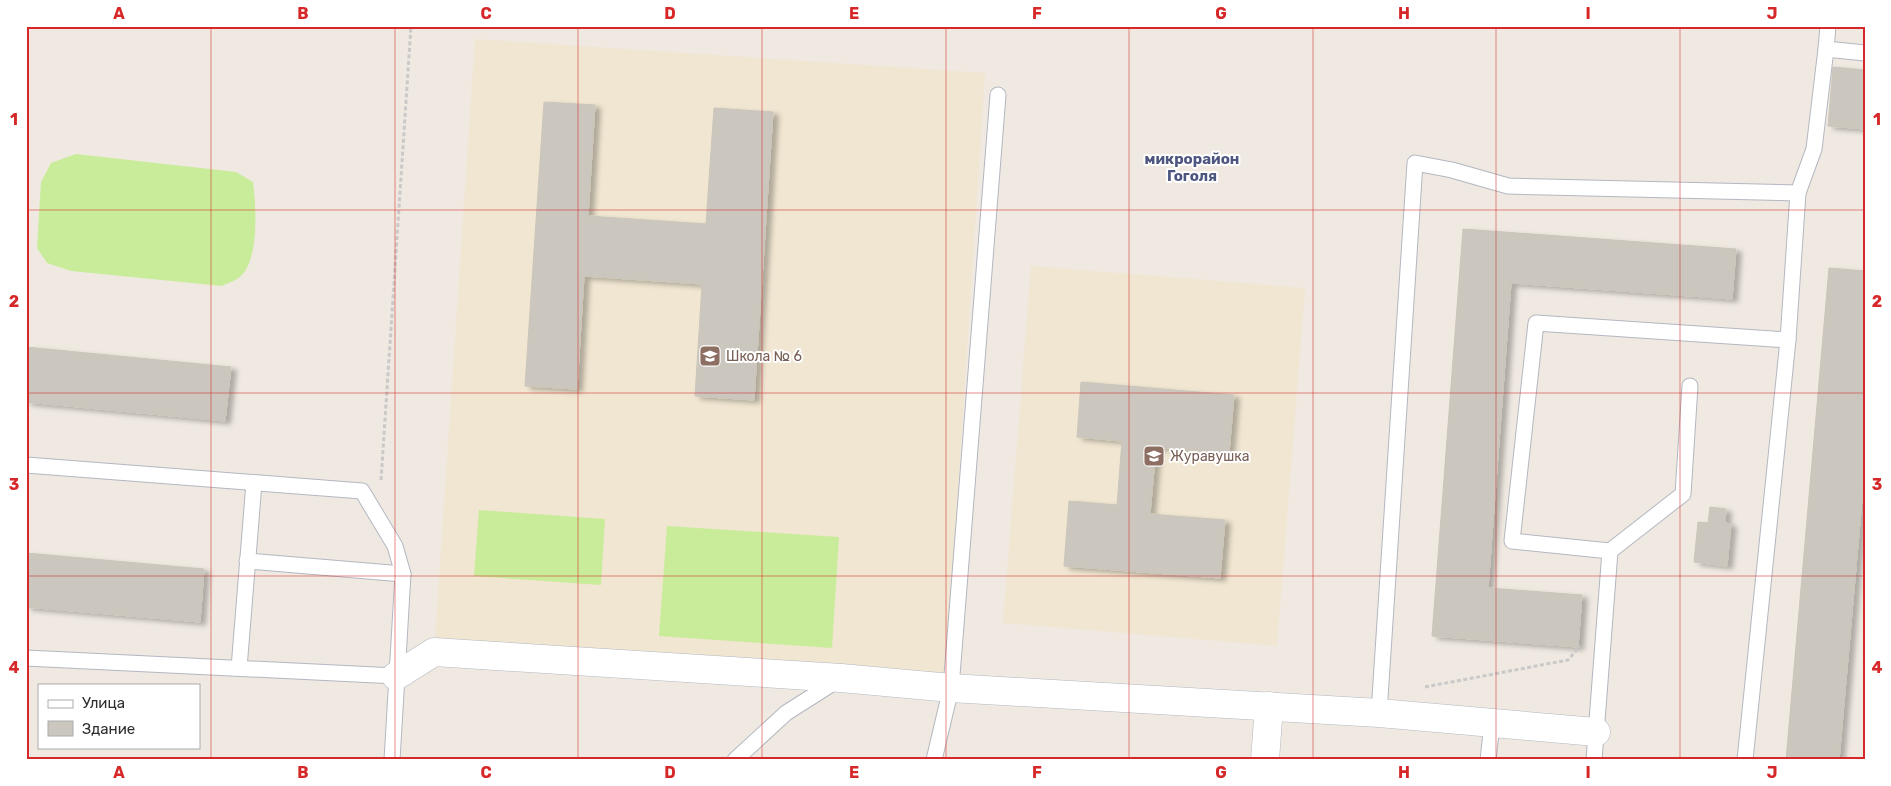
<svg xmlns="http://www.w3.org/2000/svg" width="1891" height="786" font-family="Rubik,sans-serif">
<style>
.education{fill:#f0e6d1}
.pitch{fill:#c9ec9a}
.building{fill:#cbc7bf;stroke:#cbc5ba;filter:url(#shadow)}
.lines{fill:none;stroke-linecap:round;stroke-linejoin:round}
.lane-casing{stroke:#b4b7c1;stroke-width:17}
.street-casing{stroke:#b4b7c1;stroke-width:29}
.path{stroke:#c9c9c9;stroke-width:3;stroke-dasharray:4 2.5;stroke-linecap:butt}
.lane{stroke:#fff;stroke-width:15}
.street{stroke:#fff;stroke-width:28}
.grid{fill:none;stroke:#d62828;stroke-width:1;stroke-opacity:0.55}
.labels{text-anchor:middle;stroke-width:4;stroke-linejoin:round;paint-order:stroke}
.education-label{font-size:14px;fill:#785e54;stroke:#fff;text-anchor:start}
.neighbourhood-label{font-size:15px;font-weight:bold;fill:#4d5680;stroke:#fff}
.neatline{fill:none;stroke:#d62828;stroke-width:2}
.grid-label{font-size:16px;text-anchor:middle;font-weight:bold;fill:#d62828}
</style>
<defs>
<filter id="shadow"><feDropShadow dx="5.5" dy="3" stdDeviation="2.5" flood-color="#0004"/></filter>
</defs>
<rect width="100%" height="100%" fill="#efe9e1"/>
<!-- education -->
<g class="education">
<polygon points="475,39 985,73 946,673 435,640"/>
<polygon points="1031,266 1305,288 1277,646 1003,623"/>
</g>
<!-- pitch -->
<g class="pitch">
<path d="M76,154l160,18 17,10c3,25 6,72 -10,92 -5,6 -15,9 -21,12l-151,-15 -24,-8 -10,-15 4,-66 10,-19z"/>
<polygon points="479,510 605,519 601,585 474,576"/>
<polygon points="667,526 839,537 832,648 659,636"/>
</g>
<!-- building -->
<g class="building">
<polygon points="1833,67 1865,70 1865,129 1828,126"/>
<polygon points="544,102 595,105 588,216 706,224 714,108 773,112 754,400 695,396 702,284 584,276 577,389 525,386"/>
<polygon points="1463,229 1736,249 1732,299 1511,283 1488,588 1582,595 1578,647 1432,636"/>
<polygon points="1829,268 1865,271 1865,465 1839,760 1786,760"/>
<polygon points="26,347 231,367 225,421 26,402"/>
<polygon points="1081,382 1234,395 1229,453 1156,447 1150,514 1225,520 1220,578 1064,566 1069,501 1117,505 1122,441 1077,437"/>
<polygon points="1710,507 1726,509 1725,523 1731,524 1727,566 1694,562 1698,522 1708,523"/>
<polygon points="26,553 204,569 200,622 26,607"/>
</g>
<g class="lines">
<!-- lane casing -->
<g class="lane-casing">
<g id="lane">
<polyline points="1826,49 1828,26"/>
<polyline points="26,465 362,491 395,546 403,574 392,760"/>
<polyline points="1610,551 1512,541 1536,323 1788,340"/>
<polyline points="247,561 403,574"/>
<polyline points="26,658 396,676"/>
<polyline points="239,668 254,483"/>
<polyline points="1379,713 1415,163 1452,170 1508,186 1798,193"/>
<polyline points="735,760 786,713 838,680"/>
<polyline points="934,760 951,688 998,95"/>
<polyline points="1488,760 1492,724"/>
<polyline points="1594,760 1610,551 1683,494 1690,386"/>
<polyline points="1745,760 1788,340 1798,193 1814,149 1826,49 1865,53"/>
</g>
</g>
<!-- street casing -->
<g class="street-casing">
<g id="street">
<polyline points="396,676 434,652 841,678 951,688 1379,713 1596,732"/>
<polyline points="1265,760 1269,706"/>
</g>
</g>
<!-- path -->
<g class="path">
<polyline points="381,480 411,26"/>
<polyline points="1425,687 1568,660 1580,646"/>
</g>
<!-- lane -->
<use href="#lane" class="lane"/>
<!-- street -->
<use href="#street" class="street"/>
</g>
<!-- grid -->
<path class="grid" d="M211,26v734M395,26v734M578,26v734M762,26v734M946,26v734M1129,26v734M1313,26v734M1496,26v734M1680,26v734M26,210h1839M26,393h1839M26,576h1839"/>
<!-- icons -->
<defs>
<g id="school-square" transform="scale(1.125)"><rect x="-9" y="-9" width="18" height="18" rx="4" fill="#8d6e63" stroke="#fff"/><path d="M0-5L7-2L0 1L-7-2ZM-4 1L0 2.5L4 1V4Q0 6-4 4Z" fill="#fff"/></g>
</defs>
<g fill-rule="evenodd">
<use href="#school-square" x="710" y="356"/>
<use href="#school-square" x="1154" y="456"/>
</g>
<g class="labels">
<!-- education labels -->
<g class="education-label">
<text x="726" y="361">Школа № 6</text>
<text x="1170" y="461">Журавушка</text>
</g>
<!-- neighbourhood labels -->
<g class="neighbourhood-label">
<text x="1192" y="164">микрорайон<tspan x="1192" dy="17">Гоголя</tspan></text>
</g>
</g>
<!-- border -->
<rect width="1891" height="786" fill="none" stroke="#ffffff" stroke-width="55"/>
<!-- legend -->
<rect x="38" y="684" width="162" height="65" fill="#ffffff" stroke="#ababab"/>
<rect x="48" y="700" width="25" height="8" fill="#ffffff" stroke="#ababab"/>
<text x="82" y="708" font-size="15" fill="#2e2e2e">Улица</text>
<rect x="48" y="721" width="25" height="15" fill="#cbc7bf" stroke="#ababab"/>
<text x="82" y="734" font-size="15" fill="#2e2e2e">Здание</text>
<rect x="28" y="28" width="1836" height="730" class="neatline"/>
<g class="grid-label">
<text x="119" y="19">A</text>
<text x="303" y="19">B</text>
<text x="486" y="19">C</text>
<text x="670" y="19">D</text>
<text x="854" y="19">E</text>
<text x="1037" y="19">F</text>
<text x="1221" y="19">G</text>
<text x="1404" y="19">H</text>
<text x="1588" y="19">I</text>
<text x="1772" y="19">J</text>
<text x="14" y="125">1</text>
<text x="1877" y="125">1</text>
<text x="14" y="307">2</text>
<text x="1877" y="307">2</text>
<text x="14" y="490">3</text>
<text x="1877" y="490">3</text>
<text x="14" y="673">4</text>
<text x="1877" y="673">4</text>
<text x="119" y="778">A</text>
<text x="303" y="778">B</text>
<text x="486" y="778">C</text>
<text x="670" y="778">D</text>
<text x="854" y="778">E</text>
<text x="1037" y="778">F</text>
<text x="1221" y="778">G</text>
<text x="1404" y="778">H</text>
<text x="1588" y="778">I</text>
<text x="1772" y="778">J</text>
</g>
</svg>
